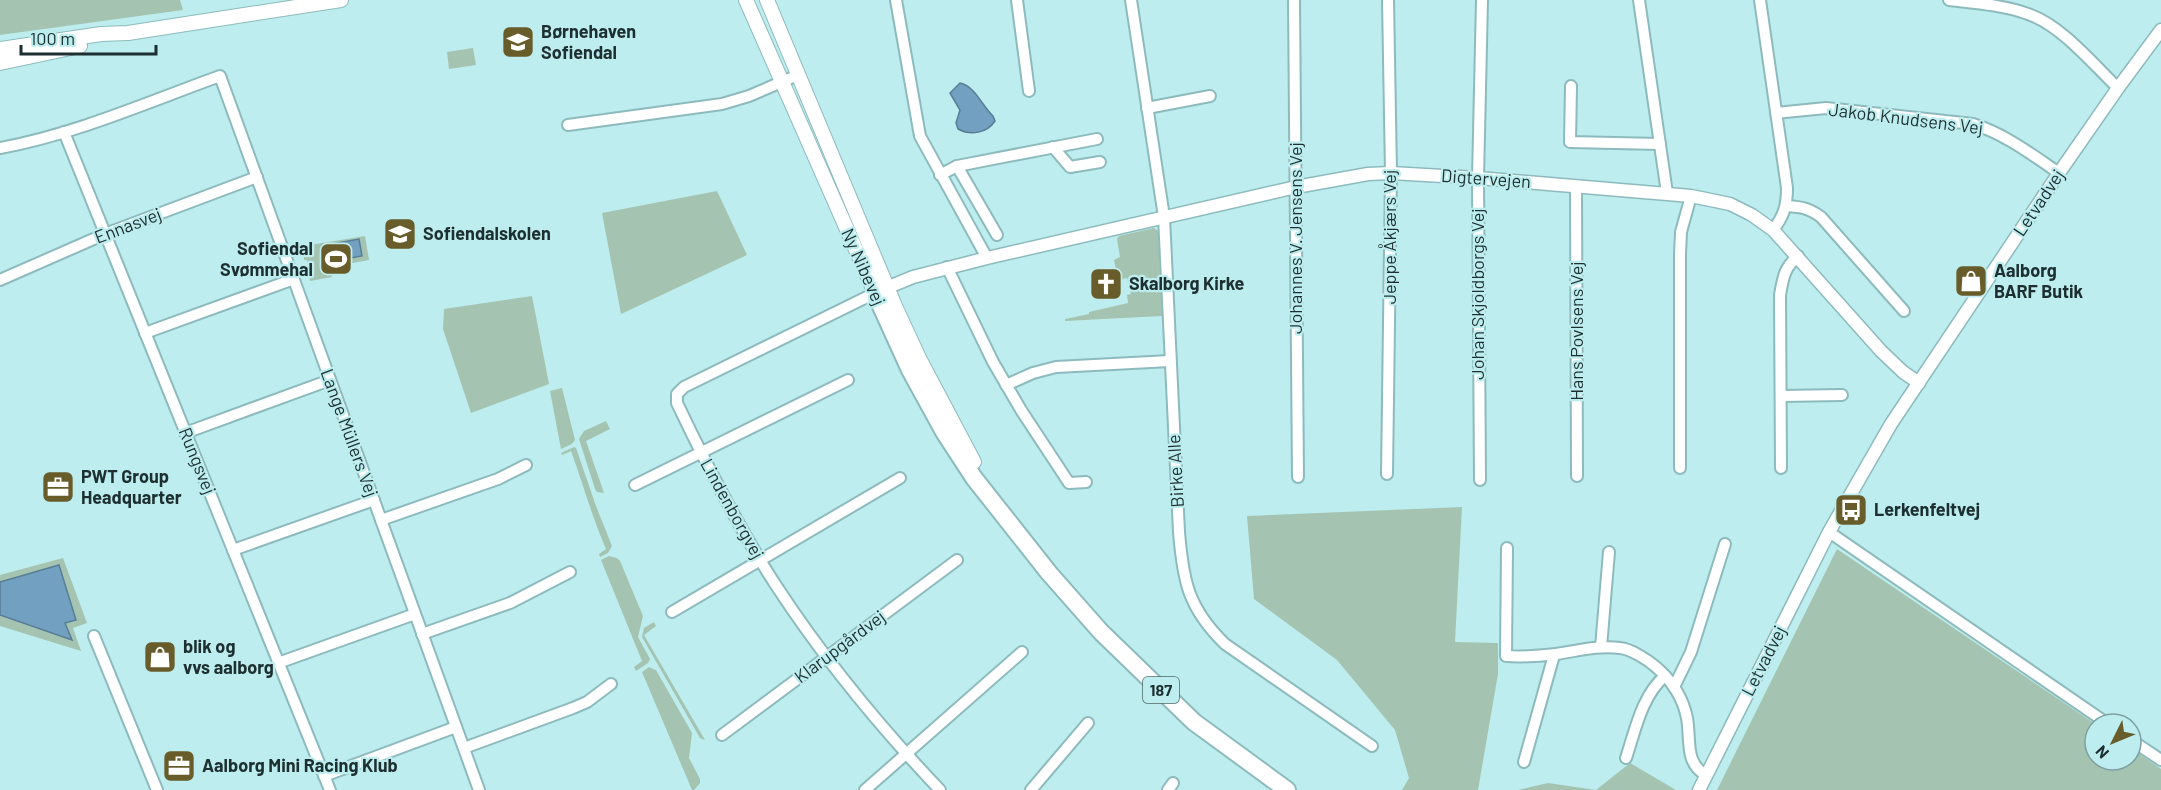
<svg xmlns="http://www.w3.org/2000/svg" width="2161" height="790" font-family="Barlow,sans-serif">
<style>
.green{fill:#a4c4b1}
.water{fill:#71a0c0;stroke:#587e95;stroke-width:1.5}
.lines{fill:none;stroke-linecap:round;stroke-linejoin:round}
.minor-casing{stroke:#8dbbbd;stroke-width:14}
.tertiary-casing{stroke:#8dbbbd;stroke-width:15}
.secondary-casing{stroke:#8dbbbd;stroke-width:16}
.trunk-casing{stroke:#8dbbbd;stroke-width:20}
.minor{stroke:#fff;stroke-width:10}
.tertiary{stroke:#fff;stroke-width:12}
.secondary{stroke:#fff;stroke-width:14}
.trunk{stroke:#fff;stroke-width:16}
.labels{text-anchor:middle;stroke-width:4.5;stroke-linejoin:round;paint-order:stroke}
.shield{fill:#bdedee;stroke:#4d6869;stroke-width:1.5}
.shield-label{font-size:16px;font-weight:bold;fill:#1d2f30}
.poi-label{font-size:18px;font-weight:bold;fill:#1d2f30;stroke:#bdedee;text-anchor:start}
.street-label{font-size:18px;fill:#1d2f30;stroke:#bdedee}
</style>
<rect width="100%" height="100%" fill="#bdedee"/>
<!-- green -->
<g class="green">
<polygon points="0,0 180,0 183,10 0,35"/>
<polygon points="473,48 476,65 449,69 447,52"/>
<polygon points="717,191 747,255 621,314 602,213"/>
<polygon points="1154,228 1158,231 1162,316 1065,321 1065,319 1089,314 1089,312 1128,303 1127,295 1131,294 1127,278 1118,280 1114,260 1120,257 1117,239 1119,236"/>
<polygon points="365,236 369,260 331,267 332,277 310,281 308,271 306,271 306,267 308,266 307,260 304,260 304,257 306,256 304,246"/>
<polygon points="532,296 549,384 471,413 443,329 444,309"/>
<polygon points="562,388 575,440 572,444 561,449 550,391"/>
<polygon points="606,421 610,429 586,441 604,493 597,492 595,489 579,439 584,431"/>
<path d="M574,447l2,1 20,58 16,40 -4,7 -8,4 -1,-3 7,-5c-14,-32 -23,-65 -35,-98l-9,4 -1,-2z"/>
<polygon points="1462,507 1455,642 1498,643 1498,674 1478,790 1402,790 1409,778 1395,730 1337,660 1254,599 1247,516"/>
<polygon points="1837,549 2095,724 2095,760 2131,760 2131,748 2161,769 2161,790 1717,790"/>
<polygon points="609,556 617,558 620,561 643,616 638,637 650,659 648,663 636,671 634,667 642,661 601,560"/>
<polygon points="63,558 87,623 73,628 81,651 0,626 0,575"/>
<polygon points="654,622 656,626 644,635 705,740 700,738 642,637 644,628"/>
<polygon points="649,667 656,670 692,733 689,758 700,779 700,783 694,790 692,790 642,672"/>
<polygon points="1630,763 1676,790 1518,790 1548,783 1596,790"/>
</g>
<!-- water -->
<g class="water">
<path d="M960,83c15,3 22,23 33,33l2,5c-8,12 -24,15 -37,8l-2,-6 4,-13 -10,-17z"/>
<polygon points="359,239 362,256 329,262 326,245"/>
<polygon points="59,565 76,620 65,623 72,640 0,615 0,582"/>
</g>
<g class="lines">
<!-- minor casing -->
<g class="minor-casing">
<g id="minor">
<polyline points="896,0 920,136 987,258"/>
<polyline points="1017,0 1029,91"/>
<path d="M1131,0l33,217 15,315c4,49 9,76 46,112l147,102"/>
<polyline points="1294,0 1298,477"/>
<polyline points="1639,0 1667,193"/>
<path d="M1760,0l27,188c0,17 -3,28 -14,42"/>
<path d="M1949,0c26,3 54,5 79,14 33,11 64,49 90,74"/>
<polyline points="1571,86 1570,142 1660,144"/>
<polyline points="1147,108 1210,96"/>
<path d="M1776,113l50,-5 147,16c32,10 58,30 86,49"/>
<polyline points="568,125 722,104 749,96 798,75"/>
<polyline points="64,132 330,790"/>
<polyline points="1053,147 1070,167 1100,162"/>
<path d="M0,148c76,-14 148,-46 220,-72l259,714"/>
<polyline points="957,166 997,235"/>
<polyline points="940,175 957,166 1097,139"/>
<polyline points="1576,186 1577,476"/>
<path d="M1787,206c14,1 22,2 34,11l83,94"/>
<polyline points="947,267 993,362 1021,410 1069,483 1086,482"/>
<polyline points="0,280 105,234 257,177"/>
<path d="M875,293l-191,94 -7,7v9c30,63 62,126 100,184 48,73 103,140 163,203"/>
<polyline points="145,333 294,279"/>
<polyline points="1006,385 1033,373 1056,367 1170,361"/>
<polyline points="1781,396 1842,395"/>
<polyline points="185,433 330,380"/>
<polyline points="1680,468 1680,254 1681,232 1691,196"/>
<path d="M1781,468l-1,-173c3,-17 4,-27 18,-39"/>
<polyline points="1387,474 1391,173 1388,0"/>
<polyline points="1480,480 1478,178 1482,0"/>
<polyline points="635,485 848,380"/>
<polyline points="381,520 498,479 526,465"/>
<polyline points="1829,532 2108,724"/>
<path d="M1507,548l-1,108c16,1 34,0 50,-2 21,-3 43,-9 64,-6 11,1 28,12 36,19 15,13 27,31 31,51 4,21 -3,45 19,57"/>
<polyline points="233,550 374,500"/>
<polyline points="672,612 900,478"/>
<polyline points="422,634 510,603 570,572"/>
<polyline points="94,636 157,790"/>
<polyline points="1601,647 1609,552"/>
<polyline points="278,663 415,614"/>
<polyline points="1674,687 1691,652 1725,544"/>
<polyline points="722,735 957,560"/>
<polyline points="2131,740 2161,760"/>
<polyline points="464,748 573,708 587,702 611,684"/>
<path d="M1626,758c9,-27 16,-63 39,-82"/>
<polyline points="1524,762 1554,655"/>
<polyline points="324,776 456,727"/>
<polyline points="865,790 1022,652"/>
<polyline points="1031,790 1088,723"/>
<polyline points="1168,790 1173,783"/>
</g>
</g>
<!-- tertiary casing -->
<g class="tertiary-casing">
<g id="tertiary">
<polyline points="879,291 913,277 987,258 1296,187 1368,174 1391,173 1478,178 1691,196 1730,204 1752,215 1773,230 1881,351 1903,372 1919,383"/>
<polyline points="1699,790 1829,532 1891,424 2059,173 2118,88 2161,30"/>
</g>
</g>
<!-- secondary casing -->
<g class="secondary-casing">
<g id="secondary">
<polyline points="746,0 875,293"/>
<polyline points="767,0 895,306 919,358 974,462"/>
<polyline points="0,49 101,34 128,33 341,0"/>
<polyline points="0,63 80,46"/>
</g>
</g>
<!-- trunk casing -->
<g class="trunk-casing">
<polyline id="trunk" points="875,293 910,370 944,432 974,478 1049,573 1101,632 1194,722 1287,790"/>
</g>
<!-- minor -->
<use href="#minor" class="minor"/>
<!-- tertiary -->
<use href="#tertiary" class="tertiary"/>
<!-- secondary -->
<use href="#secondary" class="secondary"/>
<!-- trunk -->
<use href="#trunk" class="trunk"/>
</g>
<!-- icons -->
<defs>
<g id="school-square" transform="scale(1.725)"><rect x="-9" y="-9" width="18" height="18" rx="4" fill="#685d2a" stroke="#bdedee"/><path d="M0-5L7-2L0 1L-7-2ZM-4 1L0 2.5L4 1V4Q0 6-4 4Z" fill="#fff"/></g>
<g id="stadium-square" transform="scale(1.725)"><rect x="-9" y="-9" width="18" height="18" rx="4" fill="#685d2a" stroke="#bdedee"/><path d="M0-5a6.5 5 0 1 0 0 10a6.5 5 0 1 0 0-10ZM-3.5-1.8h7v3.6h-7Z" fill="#fff"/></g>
<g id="shop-square" transform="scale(1.725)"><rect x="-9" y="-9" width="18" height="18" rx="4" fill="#685d2a" stroke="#bdedee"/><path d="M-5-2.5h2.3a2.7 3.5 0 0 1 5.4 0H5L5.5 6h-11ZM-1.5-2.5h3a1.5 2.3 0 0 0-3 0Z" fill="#fff"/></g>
<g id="church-square" transform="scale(1.725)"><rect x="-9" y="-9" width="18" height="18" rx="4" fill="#685d2a" stroke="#bdedee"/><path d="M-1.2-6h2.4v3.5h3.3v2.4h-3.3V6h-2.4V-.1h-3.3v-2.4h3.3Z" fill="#fff"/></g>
<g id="office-square" transform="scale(1.725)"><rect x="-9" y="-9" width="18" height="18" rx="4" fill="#685d2a" stroke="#bdedee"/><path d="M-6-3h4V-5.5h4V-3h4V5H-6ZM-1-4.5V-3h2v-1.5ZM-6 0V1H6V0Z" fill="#fff"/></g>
<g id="bus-square" transform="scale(1.725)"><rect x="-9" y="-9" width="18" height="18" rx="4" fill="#685d2a" stroke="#bdedee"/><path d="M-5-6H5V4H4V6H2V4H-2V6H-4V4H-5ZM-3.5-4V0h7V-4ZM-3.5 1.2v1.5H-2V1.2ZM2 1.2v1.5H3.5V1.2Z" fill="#fff"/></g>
</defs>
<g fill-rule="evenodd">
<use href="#school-square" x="518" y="42"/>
<use href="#school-square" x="400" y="234"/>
<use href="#stadium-square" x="336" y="259"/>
<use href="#shop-square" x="1971" y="281"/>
<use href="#church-square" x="1106" y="284"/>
<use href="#office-square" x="58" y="487"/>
<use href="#bus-square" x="1851" y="510"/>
<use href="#shop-square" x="160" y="657"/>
<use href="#office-square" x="179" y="766"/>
</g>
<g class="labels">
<!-- shield labels -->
<rect class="shield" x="1143" y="677" width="36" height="26" rx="4.5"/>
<g class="shield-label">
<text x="1161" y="696">187</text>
</g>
<!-- poi labels -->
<g class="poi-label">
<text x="541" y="38">Børnehaven<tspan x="541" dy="21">Sofiendal</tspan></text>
<text x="423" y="240">Sofiendalskolen</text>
<text x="313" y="255" text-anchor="end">Sofiendal<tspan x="313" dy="21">Svømmehal</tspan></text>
<text x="1994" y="277">Aalborg<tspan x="1994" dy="21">BARF Butik</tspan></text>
<text x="1129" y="290">Skalborg Kirke</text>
<text x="81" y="483">PWT Group<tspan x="81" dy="21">Headquarter</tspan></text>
<text x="1874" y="516">Lerkenfeltvej</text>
<text x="183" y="653">blik og<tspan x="183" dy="21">vvs aalborg</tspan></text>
<text x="202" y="772">Aalborg Mini Racing Klub</text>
</g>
<!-- street labels -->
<g class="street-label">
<text transform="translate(1906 119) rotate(7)" y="6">Jakob Knudsens Vej</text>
<text transform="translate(1486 179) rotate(4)" y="6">Digtervejen</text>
<text transform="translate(2039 203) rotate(-56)" y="6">Letvadvej</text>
<text transform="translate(128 226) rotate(-21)" y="6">Ennasvej</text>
<text transform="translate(1390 237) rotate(-90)" y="6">Jeppe Åkjærs Vej</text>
<text transform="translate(1296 238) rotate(-90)" y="6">Johannes V. Jensens Vej</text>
<text transform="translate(863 267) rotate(66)" y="6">Ny Nibevej</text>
<text transform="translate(1478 294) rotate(-90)" y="6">Johan Skjoldborgs Vej</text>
<text transform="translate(1577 331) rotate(-90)" y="6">Hans Povlsens Vej</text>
<text transform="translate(349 433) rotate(70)" y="6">Lange Müllers Vej</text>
<text transform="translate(197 461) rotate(68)" y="6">Rungsvej</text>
<text transform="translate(1176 471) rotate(-93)" y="6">Birke Alle</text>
<text transform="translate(732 509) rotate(61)" y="6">Lindenborgvej</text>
<text transform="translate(840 647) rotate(-37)" y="6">Klarupgårdvej</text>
<text transform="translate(1764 661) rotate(-63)" y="6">Letvadvej</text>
</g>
</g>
<!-- north arrow -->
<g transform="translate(2113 742) rotate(227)"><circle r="28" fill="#bdedee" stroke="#7da1a2" stroke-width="1.5"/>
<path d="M0-4.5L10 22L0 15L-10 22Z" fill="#685d2a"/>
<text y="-9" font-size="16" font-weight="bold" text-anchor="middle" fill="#1d2f30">N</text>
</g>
<!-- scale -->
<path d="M21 45v9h135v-9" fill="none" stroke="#1d2f30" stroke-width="3"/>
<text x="30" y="45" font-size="18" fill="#1d2f30" stroke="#bdedee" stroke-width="4.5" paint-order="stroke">100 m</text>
</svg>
